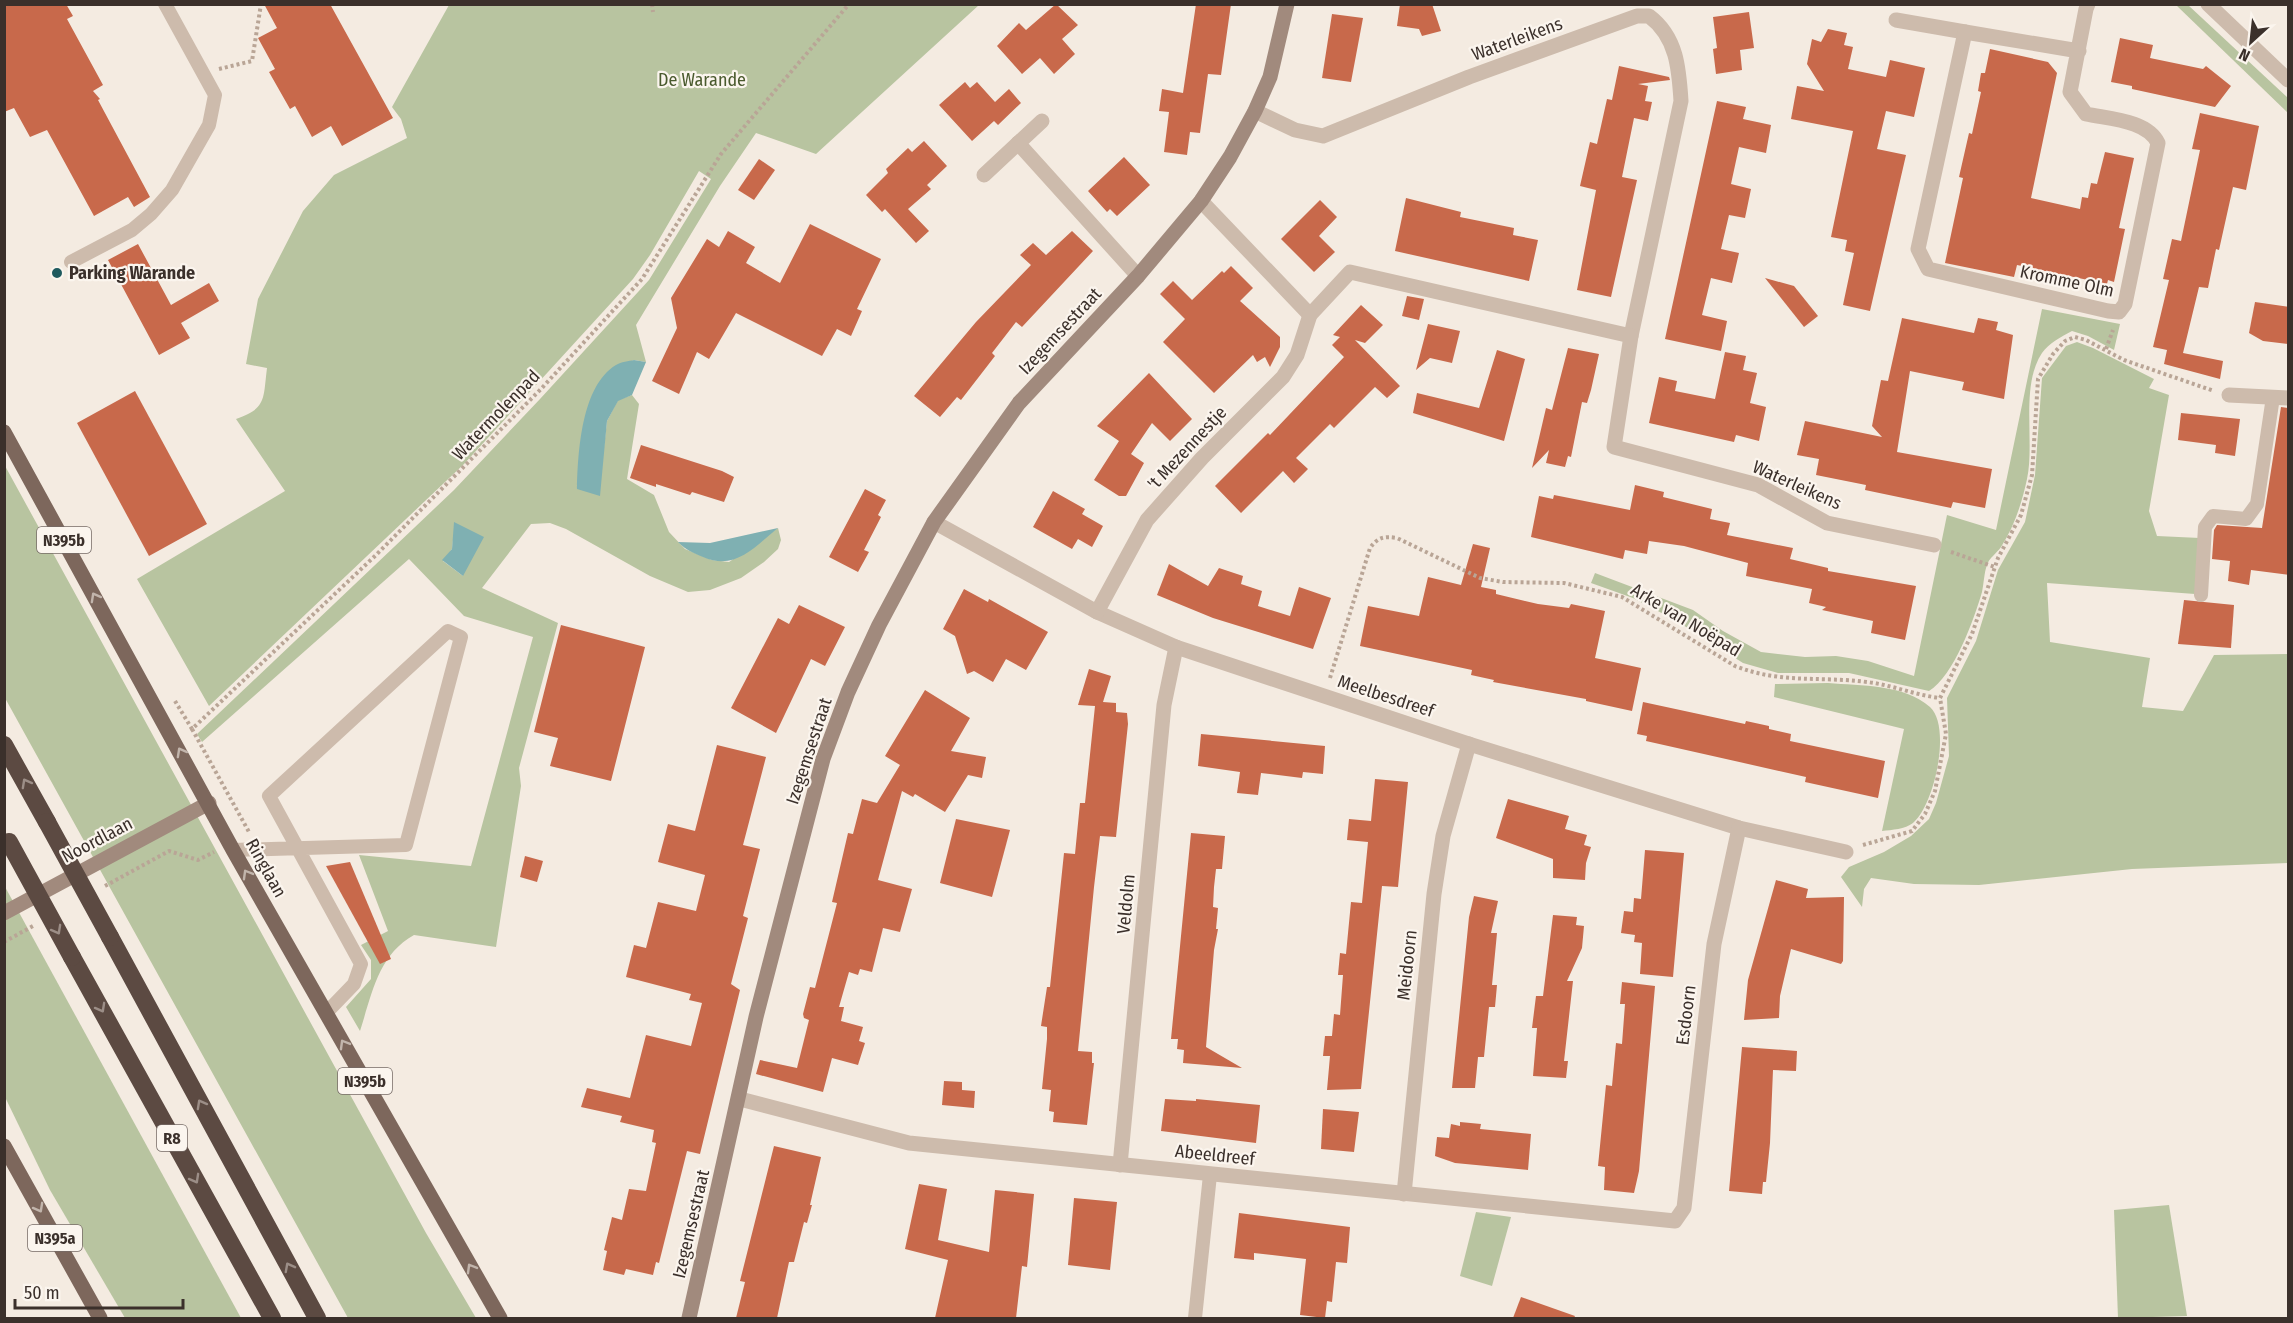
<svg xmlns="http://www.w3.org/2000/svg" width="2293" height="1323" font-family="'Fira Sans Condensed',sans-serif">
<style>
.green{fill:#b8c4a0;fill-rule:evenodd}
.water{fill:#7fb0b2}
.building{fill:#c8694b}
.lines{fill:none;stroke-linecap:round;stroke-linejoin:round}
.path{stroke:#b9a596;stroke-width:4;stroke-dasharray:3 3;stroke-linecap:butt}
.lane{stroke:#cdbbac;stroke-width:14}
.street{stroke:#cdbbac;stroke-width:15}
.secondary{stroke:#a18a7d;stroke-width:15}
.primary{stroke:#7d675c;stroke-width:15}
.highway{stroke:#5c4a42;stroke-width:18}
.highway-bridge{stroke:#5c4a42;stroke-width:18}
.oneway{stroke:#c2b5ac}
.oneway2{stroke:#9c8e87}
.poi-dot{fill:#1f5a5e;stroke:#fbf5ee;stroke-width:2}
.labels{text-anchor:middle;stroke-width:4.5;stroke-linejoin:round;paint-order:stroke}
.shield{fill:#fbf5ee;stroke:#756b66;stroke-width:1.5}
.shield-label{font-size:16px;font-weight:bold;fill:#3b302b}
.street-label{font-size:18px;fill:#3b302b;stroke:#fbf5ee}
.park-label{font-size:18px;fill:#4a5a2e;stroke:#fbf5ee}
.poi-label{font-size:18px;font-weight:bold;fill:#3b302b;stroke:#fbf5ee;text-anchor:start}
</style>
<rect width="100%" height="100%" fill="#f4ebe1"/>
<!-- green -->
<g class="green">
<path d="M449,5h530l-163,149 -60,-21 -36,53 -84,139 10,37 -12,-2 -28,14 -2,73 3,-26 11,-21 14,-5 7,9 -12,75 27,16 15,37 16,17 27,11 17,2 49,-34 3,12 -3,9 -14,13 -23,16 -31,12 -22,2 -38,-16 -84,-47 -16,-6 -19,1 -49,64 76,35 -39,145 2,18 -25,161 -82,-12c-36,20 -42,59 -54,96l-14,-24 25,-28v-19l-10,-15 27,-14 -29,-76 112,11 62,-229 -69,-21 -55,-57 -207,183 -5,-8 257,-244 86,-91 109,-119 62,-101 -12,-8 -49,84 -17,24 -169,185 -255,242 -72,-127 148,-88 -49,-72c31,-11 27,-20 31,-51l-21,-4 12,-65 45,-88 31,-36 73,-37 -6,-19 -9,-12zM453,540l10,36 -20,-15 9,-12z"/>
<polygon points="2176,5 2188,5 2288,98 2288,113"/>
<path d="M2042,309l78,15 -6,26 -26,-14 -16,-5c-11,6 -23,12 -30,22 -22,33 -7,89 -15,126 -5,24 -13,48 -26,68 -4,6 -12,11 -14,18 -3,8 -3,18 -5,27 -8,27 -28,84 -53,99l-80,-18h-71l-35,-10 -68,-43 -42,-22 -42,-15 4,-10 98,37 30,21 38,21 44,5 31,-1 32,5 46,15 33,-161 49,15z"/>
<polygon points="2077,342 2093,348 2154,379 2149,388 2169,395 2149,511 2157,536 2200,538 2195,594 2047,583 2050,642 2150,658 2142,707 2183,711 2214,655 2288,654 2288,863 2132,869 1979,885 1914,884 1871,878 1864,889 1862,907 1841,877 1849,867 1884,852 1911,836 1929,819 1936,803 1949,756 1947,698 1976,641 1998,570 2025,522 2035,475 2042,378 2066,346"/>
<polygon points="4,464 426,1233 476,1318 348,1318 5,698"/>
<path d="M1828,683c33,3 76,1 102,24 22,20 4,99 -17,116 -8,6 -21,7 -31,8l22,-102 -130,-32 1,-13z"/>
<polygon points="4,885 241,1318 125,1318 50,1190 5,1097"/>
<polygon points="2169,1205 2187,1316 2118,1318 2114,1210"/>
<polygon points="1476,1212 1511,1217 1492,1286 1460,1276"/>
</g>
<!-- water -->
<g class="water">
<path d="M634,360l12,2 -14,33 -14,6 -11,20 -7,75 -23,-7c1,-36 4,-103 39,-124 5,-3 13,-4 18,-5z"/>
<polygon points="454,522 484,537 463,576 442,560 452,549"/>
<path d="M778,528c-24,19 -42,43 -75,29 -10,-4 -17,-7 -25,-15l32,1z"/>
</g>
<!-- building -->
<g class="building">
<polygon points="4,4 66,4 73,16 67,19 103,85 93,91 100,99 98,100 150,197 134,207 128,197 94,216 47,130 30,137 14,108 4,112"/>
<polygon points="264,4 330,4 393,118 342,146 331,126 312,137 295,106 290,109 269,72 275,69 258,38 277,28"/>
<polygon points="1056,4 1078,25 1062,39 1075,54 1054,74 1040,58 1022,74 997,46 1019,23 1026,30"/>
<polygon points="1196,4 1231,4 1221,75 1208,74 1200,133 1190,132 1187,155 1164,152 1169,112 1159,111 1162,89 1183,93"/>
<polygon points="1400,4 1432,4 1441,31 1422,36 1419,29 1397,26"/>
<polygon points="1749,12 1754,48 1740,50 1742,70 1716,74 1713,49 1717,48 1713,17"/>
<polygon points="1332,14 1363,18 1351,82 1322,78"/>
<polygon points="1828,29 1847,33 1844,45 1853,47 1848,69 1886,77 1890,60 1925,68 1914,117 1886,111 1877,149 1906,155 1870,311 1843,305 1854,253 1845,251 1847,240 1831,237 1853,131 1791,119 1797,86 1824,91 1807,64 1812,39 1821,42"/>
<polygon points="2120,38 2153,45 2150,58 2203,69 2206,66 2231,86 2215,107 2132,89 2132,86 2111,82"/>
<polygon points="1990,49 2048,62 2057,73 2031,198 2080,209 2082,197 2088,198 2091,183 2097,184 2105,152 2134,158 2119,228 2125,229 2114,282 2108,280 2107,284 2017,265 2014,277 1945,263 1963,178 1959,177 1969,133 1972,134 1981,92 1978,91 1981,73 1985,73"/>
<polygon points="1619,66 1669,77 1670,80 1638,84 1648,86 1645,101 1652,102 1648,121 1634,118 1622,177 1637,180 1611,297 1577,290 1596,190 1580,186 1590,142 1597,144 1607,99 1612,100"/>
<polygon points="965,82 970,88 977,82 995,102 1009,89 1021,103 998,125 994,121 972,141 939,105"/>
<polygon points="1717,101 1746,107 1743,119 1771,125 1766,153 1739,147 1731,184 1751,189 1745,218 1729,215 1721,249 1739,253 1732,283 1711,278 1702,315 1727,321 1721,351 1665,339"/>
<polygon points="2200,113 2259,126 2246,190 2233,187 2219,250 2216,249 2208,288 2199,287 2183,353 2223,361 2220,379 2164,364 2167,350 2153,347 2169,280 2163,279 2172,239 2181,241 2200,150 2192,149"/>
<polygon points="924,141 947,166 927,185 931,189 908,209 929,231 916,243 885,209 882,212 866,195 888,173 886,169 908,148 912,152"/>
<polygon points="1124,157 1150,185 1117,216 1110,209 1107,212 1088,191"/>
<polygon points="759,159 775,170 754,200 738,190"/>
<polygon points="1406,198 1461,212 1460,217 1514,228 1513,235 1538,240 1529,281 1395,251"/>
<polygon points="1320,200 1337,217 1319,236 1335,252 1314,272 1281,239"/>
<polygon points="810,224 881,259 857,309 862,311 851,336 837,329 822,356 736,313 709,359 697,352 679,394 652,381 677,328 671,298 707,239 719,247 728,231 755,247 746,263 780,283"/>
<polygon points="1072,231 1093,251 1022,327 1016,322 992,353 995,356 961,400 957,397 940,417 914,396 976,322 1031,265 1020,255 1033,243 1046,255"/>
<polygon points="138,244 171,305 209,283 219,301 181,323 190,338 159,355 108,260"/>
<polygon points="1231,266 1253,288 1240,301 1280,337 1280,347 1270,367 1265,357 1257,362 1253,355 1214,393 1163,342 1185,319 1160,294 1173,281 1192,300 1222,271 1224,273"/>
<polygon points="1765,278 1794,286 1818,316 1804,327"/>
<polygon points="1407,296 1424,299 1419,320 1402,316"/>
<polygon points="2255,302 2289,307 2289,344 2263,341 2249,333"/>
<polygon points="1361,305 1383,325 1365,343 1355,340 1400,386 1387,398 1375,387 1334,428 1330,424 1296,458 1308,469 1294,483 1283,471 1241,513 1215,486 1268,433 1270,435 1344,357 1332,345 1340,337 1333,335"/>
<polygon points="1902,318 1974,333 1978,318 1998,322 1996,330 2013,335 2004,399 1962,390 1964,382 1910,371 1897,452 1992,469 1985,508 1953,502 1951,508 1865,490 1866,485 1816,475 1819,459 1797,455 1805,421 1882,437 1872,426 1881,380 1888,381"/>
<polygon points="1428,324 1460,331 1452,363 1430,358 1416,370"/>
<polygon points="1568,348 1599,354 1591,390 1587,403 1582,402 1571,457 1568,456 1565,467 1546,463 1549,450 1532,468 1546,408 1552,410"/>
<polygon points="1497,350 1525,359 1504,441 1413,413 1417,393 1479,408"/>
<polygon points="1725,352 1746,356 1743,370 1757,373 1750,403 1766,407 1759,441 1736,435 1734,442 1649,423 1659,377 1677,381 1675,391 1715,399"/>
<polygon points="1149,373 1192,419 1170,441 1152,423 1131,454 1144,463 1126,496 1119,496 1094,480 1119,441 1097,426"/>
<polygon points="135,391 207,524 149,556 77,423"/>
<polygon points="2281,407 2289,408 2289,575 2251,570 2249,585 2228,581 2230,561 2212,559 2214,530 2217,525 2262,528"/>
<polygon points="2181,413 2240,419 2235,456 2215,453 2216,445 2178,440"/>
<polygon points="641,445 722,471 734,477 724,502 692,492 690,495 656,484 656,487 630,478"/>
<polygon points="1635,485 1664,492 1663,497 1712,509 1710,519 1730,523 1727,535 1793,548 1790,559 1828,568 1828,571 1916,586 1905,640 1871,633 1873,621 1822,610 1826,607 1809,603 1812,589 1746,576 1748,563 1684,546 1649,541 1647,554 1625,550 1623,559 1531,537 1539,496 1553,499 1554,495 1630,510"/>
<polygon points="865,489 886,500 878,515 881,517 864,550 869,552 858,572 829,557"/>
<polygon points="1053,491 1085,509 1082,514 1103,526 1092,547 1078,539 1072,549 1033,527"/>
<polygon points="1473,544 1490,548 1481,587 1496,590 1496,594 1538,604 1569,608 1571,604 1605,611 1595,658 1641,668 1632,711 1586,701 1586,699 1493,682 1494,680 1471,675 1472,670 1360,646 1368,606 1419,616 1428,577 1461,585"/>
<polygon points="1169,564 1208,586 1219,568 1243,576 1241,584 1262,591 1258,606 1290,616 1299,587 1331,598 1313,649 1213,618 1157,595"/>
<polygon points="964,589 988,602 989,599 1048,632 1026,670 1006,659 993,682 974,671 967,674 955,636 943,629"/>
<polygon points="2184,600 2234,605 2231,648 2178,644"/>
<polygon points="799,605 845,627 825,666 811,659 776,733 731,708 778,618 789,624"/>
<polygon points="561,625 645,647 611,781 550,766 558,738 534,732"/>
<polygon points="1089,669 1111,676 1103,702 1116,703 1116,712 1127,713 1128,724 1116,837 1100,836 1094,887 1078,1051 1092,1052 1092,1063 1094,1063 1087,1125 1053,1122 1054,1112 1049,1111 1051,1090 1042,1089 1047,1039 1047,1027 1041,1026 1047,987 1050,987 1064,853 1075,854 1080,803 1085,803 1095,706 1078,705"/>
<polygon points="925,690 970,718 951,751 986,757 982,778 968,775 945,812 915,794 913,797 902,791 878,880 912,889 900,932 883,928 872,972 860,969 858,975 849,972 839,1007 844,1007 841,1021 863,1027 859,1041 865,1043 858,1065 832,1058 823,1092 756,1074 760,1060 797,1068 809,1020 804,1018 803,1014 810,987 815,988 837,903 832,902 848,833 853,834 862,799 877,803 900,765 885,756"/>
<polygon points="1643,702 1745,724 1746,721 1769,726 1769,729 1791,734 1790,741 1885,761 1878,798 1805,782 1806,777 1646,741 1647,736 1637,734"/>
<polygon points="1201,734 1325,746 1323,774 1303,772 1302,778 1261,773 1258,795 1237,793 1240,772 1198,766"/>
<polygon points="717,745 766,757 743,845 760,849 743,916 748,918 731,984 740,990 700,1154 687,1151 659,1263 656,1262 653,1275 626,1269 624,1275 603,1270 607,1251 604,1250 612,1217 622,1220 629,1189 646,1191 656,1143 652,1142 654,1130 620,1122 622,1116 581,1107 587,1088 630,1098 646,1035 691,1046 702,1003 689,1000 691,994 626,977 634,945 646,948 658,902 696,911 705,875 658,862 668,824 695,831"/>
<polygon points="1375,779 1408,782 1398,887 1382,886 1361,1089 1327,1090 1330,1056 1323,1056 1325,1036 1332,1036 1334,1014 1340,1015 1343,975 1338,975 1340,953 1346,954 1351,902 1362,903 1368,842 1347,840 1349,819 1371,821"/>
<polygon points="1508,799 1569,816 1565,829 1587,835 1584,845 1591,847 1586,863 1585,880 1553,878 1553,859 1496,838"/>
<polygon points="956,819 1010,830 992,897 940,883"/>
<polygon points="1191,833 1225,836 1222,869 1216,869 1214,887 1213,907 1218,908 1216,929 1218,929 1214,950 1206,1047 1242,1068 1183,1063 1184,1050 1177,1049 1178,1039 1171,1039"/>
<polygon points="1645,850 1684,853 1673,977 1640,974 1642,943 1634,942 1635,935 1621,933 1624,911 1633,912 1634,898 1641,899"/>
<polygon points="525,856 543,861 537,882 520,877"/>
<polygon points="350,862 391,959 380,964 326,866"/>
<polygon points="1776,880 1808,889 1806,898 1844,897 1843,961 1841,964 1791,949 1780,996 1779,1018 1744,1020 1748,980"/>
<polygon points="1474,896 1498,901 1491,933 1497,933 1492,985 1497,985 1495,1007 1489,1007 1484,1057 1478,1057 1475,1088 1452,1088 1469,917"/>
<polygon points="1553,915 1577,917 1576,925 1584,926 1582,948 1567,981 1573,981 1564,1061 1568,1061 1566,1078 1533,1076 1537,1028 1532,1028 1536,996 1543,996"/>
<polygon points="1622,982 1655,986 1639,1171 1634,1193 1604,1190 1605,1167 1598,1166 1606,1085 1612,1086 1616,1043 1622,1044 1625,1004 1620,1004"/>
<polygon points="1742,1047 1797,1051 1796,1071 1773,1070 1770,1143 1766,1182 1763,1182 1762,1194 1729,1191"/>
<polygon points="944,1081 962,1082 962,1090 975,1091 974,1108 942,1105"/>
<polygon points="1165,1099 1196,1101 1196,1099 1260,1105 1256,1143 1161,1131"/>
<polygon points="1323,1109 1359,1112 1354,1152 1321,1149"/>
<polygon points="1460,1122 1481,1124 1480,1129 1531,1134 1528,1170 1455,1163 1435,1156 1437,1137 1449,1138 1451,1124 1460,1126"/>
<polygon points="774,1146 821,1157 810,1205 812,1205 807,1223 804,1222 794,1262 789,1262 777,1318 736,1318 745,1282 740,1281"/>
<polygon points="919,1184 947,1189 938,1240 989,1252 995,1190 1034,1194 1027,1267 1022,1266 1016,1318 935,1318 948,1260 905,1249"/>
<polygon points="1074,1198 1117,1202 1110,1270 1068,1265"/>
<polygon points="1239,1213 1350,1227 1347,1263 1336,1262 1332,1302 1327,1301 1325,1318 1300,1315 1306,1259 1254,1253 1254,1260 1234,1258"/>
<polygon points="1521,1297 1575,1316 1574,1318 1513,1318"/>
</g>
<g class="lines">
<!-- path -->
<g class="path">
<polyline points="652,4 653,12"/>
<polyline points="219,69 252,61 261,4"/>
<polyline points="2106,349 2113,330"/>
<polyline points="1951,552 1995,567"/>
<path d="M1330,678l40,-130c8,-11 14,-12 27,-10l83,40 23,4 61,1 58,14 113,69c46,18 84,10 132,16 25,3 48,13 73,16"/>
<polyline points="175,701 192,729 376,555 541,389 642,279 721,154 849,4"/>
<polyline points="192,729 249,832"/>
<polyline points="1863,845 1912,831 1925,814 1935,791 1946,734 1940,698 1972,634 1998,558 2021,515 2032,475 2038,379 2053,354 2065,341 2075,337 2086,340 2124,360 2214,391"/>
<polyline points="105,886 169,851 198,860 214,852"/>
<polyline points="4,942 33,926"/>
</g>
<!-- lane -->
<g class="lane">
<polyline points="71,262 132,230 151,214 172,190 209,125 215,95 165,4"/>
<polyline points="2201,595 2205,527 2213,516 2246,519 2257,504 2273,397"/>
<polyline points="233,850 406,845 461,637 448,631 269,796 361,964 354,984 326,1013"/>
<polyline points="1195,1318 1210,1175"/>
</g>
<!-- street -->
<g class="street">
<polyline points="2208,4 2288,80"/>
<polyline points="1896,20 1965,32"/>
<path d="M2079,51l-114,-19 -47,217 10,20 180,42 11,1 6,-8 33,-161c-11,-23 -49,-24 -72,-29l-16,-22 16,-83 2,-5"/>
<path d="M1255,111l40,19 28,6 146,-59 168,-61h12c28,21 30,53 32,85l-50,235"/>
<polyline points="1018,143 1138,276"/>
<polyline points="984,175 1042,121"/>
<polyline points="1201,201 1310,315"/>
<polyline points="2229,395 2288,398"/>
<polyline points="934,522 1097,612 1176,647 1469,744 1739,828 1846,852"/>
<polyline points="1097,612 1147,520 1202,458 1283,377 1297,355 1310,315 1350,272 1631,336 1614,447 1758,485 1827,523 1934,545"/>
<polyline points="740,1099 909,1143 1675,1221 1684,1208 1714,944 1739,828"/>
<polyline points="1120,1165 1164,705 1176,647"/>
<polyline points="1404,1194 1434,894 1443,836 1469,744"/>
</g>
<!-- secondary -->
<g class="secondary">
<polyline points="4,913 209,803"/>
<polyline points="689,1318 756,1017 823,759 848,692 879,625 934,522 1019,403 1138,276 1201,201 1230,157 1255,111 1270,77 1287,4"/>
</g>
<!-- primary -->
<g class="primary">
<polyline points="4,432 233,850 500,1318"/>
<polyline points="4,1146 100,1318"/>
</g>
<!-- highway -->
<g class="highway">
<polyline points="4,745 47,822"/>
<polyline points="110,937 317,1318"/>
<polyline points="72,957 272,1318"/>
</g>
<!-- highway-bridge -->
<g class="highway-bridge">
<polyline points="47,822 110,937"/>
<polyline points="9,842 72,957"/>
</g>
</g>
<!-- one-way arrows -->
<defs><path id="oneway-chevron" d="M-2-3.5L2.5 0L-2 3.5" fill="none" stroke-width="1.6" stroke-linecap="round" stroke-linejoin="round" transform="scale(1.5)"/></defs>
<g class="oneway">
<use href="#oneway-chevron" transform="translate(95 597) rotate(-119)"/>
<use href="#oneway-chevron" transform="translate(181 752) rotate(-119)"/>
<use href="#oneway-chevron" transform="translate(247 874) rotate(-120)"/>
<use href="#oneway-chevron" transform="translate(344 1044) rotate(-120)"/>
<use href="#oneway-chevron" transform="translate(39 1208) rotate(61)"/>
<use href="#oneway-chevron" transform="translate(471 1268) rotate(-120)"/>
</g>
<g class="oneway2">
<use href="#oneway-chevron" transform="translate(26 783) rotate(-119)"/>
<use href="#oneway-chevron" transform="translate(57 930) rotate(61)"/>
<use href="#oneway-chevron" transform="translate(101 1008) rotate(61)"/>
<use href="#oneway-chevron" transform="translate(201 1104) rotate(-119)"/>
<use href="#oneway-chevron" transform="translate(195 1179) rotate(61)"/>
<use href="#oneway-chevron" transform="translate(289 1267) rotate(-118)"/>
</g>
<!-- markers -->
<circle class="poi-dot" cx="57" cy="273" r="6"/>
<g class="labels">
<!-- shield labels -->
<g class="shield">
<rect x="37" y="527" width="54" height="26" rx="4.5"/>
<rect x="338" y="1068" width="54" height="26" rx="4.5"/>
<rect x="157" y="1125" width="30" height="26" rx="4.5"/>
<rect x="28" y="1225" width="54" height="26" rx="4.5"/>
</g>
<g class="shield-label">
<text x="64" y="546">N395b</text>
<text x="365" y="1087">N395b</text>
<text x="172" y="1144">R8</text>
<text x="55" y="1244">N395a</text>
</g>
<!-- street labels -->
<g class="street-label">
<text transform="translate(1517 39) rotate(-20)" y="6">Waterleikens</text>
<text transform="translate(2067 281) rotate(12)" y="6">Kromme Olm</text>
<text transform="translate(1060 331) rotate(-47)" y="6">Izegemsestraat</text>
<text transform="translate(496 415) rotate(-46)" y="6">Watermolenpad</text>
<text transform="translate(1187 448) rotate(-47)" y="6">'t Mezennestje</text>
<text transform="translate(1797 485) rotate(24)" y="6">Waterleikens</text>
<text transform="translate(1686 620) rotate(31)" y="6">Arke van Noëpad</text>
<text transform="translate(1386 696) rotate(18)" y="6">Meelbesdreef</text>
<text transform="translate(809 751) rotate(-72)" y="6">Izegemsestraat</text>
<text transform="translate(97 840) rotate(-28)" y="6">Noordlaan</text>
<text transform="translate(266 868) rotate(61)" y="6">Ringlaan</text>
<text transform="translate(1126 904) rotate(-85)" y="6">Veldolm</text>
<text transform="translate(1407 965) rotate(-84)" y="6">Meidoorn</text>
<text transform="translate(1686 1015) rotate(-83)" y="6">Esdoorn</text>
<text transform="translate(1215 1155) rotate(6)" y="6">Abeeldreef</text>
<text transform="translate(691 1224) rotate(-77)" y="6">Izegemsestraat</text>
</g>
<!-- park labels -->
<g class="park-label">
<text x="702" y="86">De Warande</text>
</g>
<!-- poi labels -->
<g class="poi-label">
<text x="69" y="279">Parking Warande</text>
</g>
</g>
<!-- border -->
<rect width="2293" height="1323" fill="none" stroke="#3b302b" stroke-width="12"/>
<!-- north arrow -->
<g transform="translate(2251 42) rotate(207)" stroke="#fbf5ee" stroke-width="4.5" paint-order="stroke">
<path d="M0-4.5L10 22L0 15L-10 22Z" fill="#3b302b"/>
<text y="-9" font-size="16" font-weight="bold" text-anchor="middle" fill="#3b302b">N</text>
</g>
<!-- scale -->
<path d="M15 1299v9h168v-9" fill="none" stroke="#3b302b" stroke-width="3"/>
<text x="24" y="1299" font-size="18" fill="#3b302b" stroke="#fbf5ee" stroke-width="4.5" paint-order="stroke">50 m</text>
</svg>
